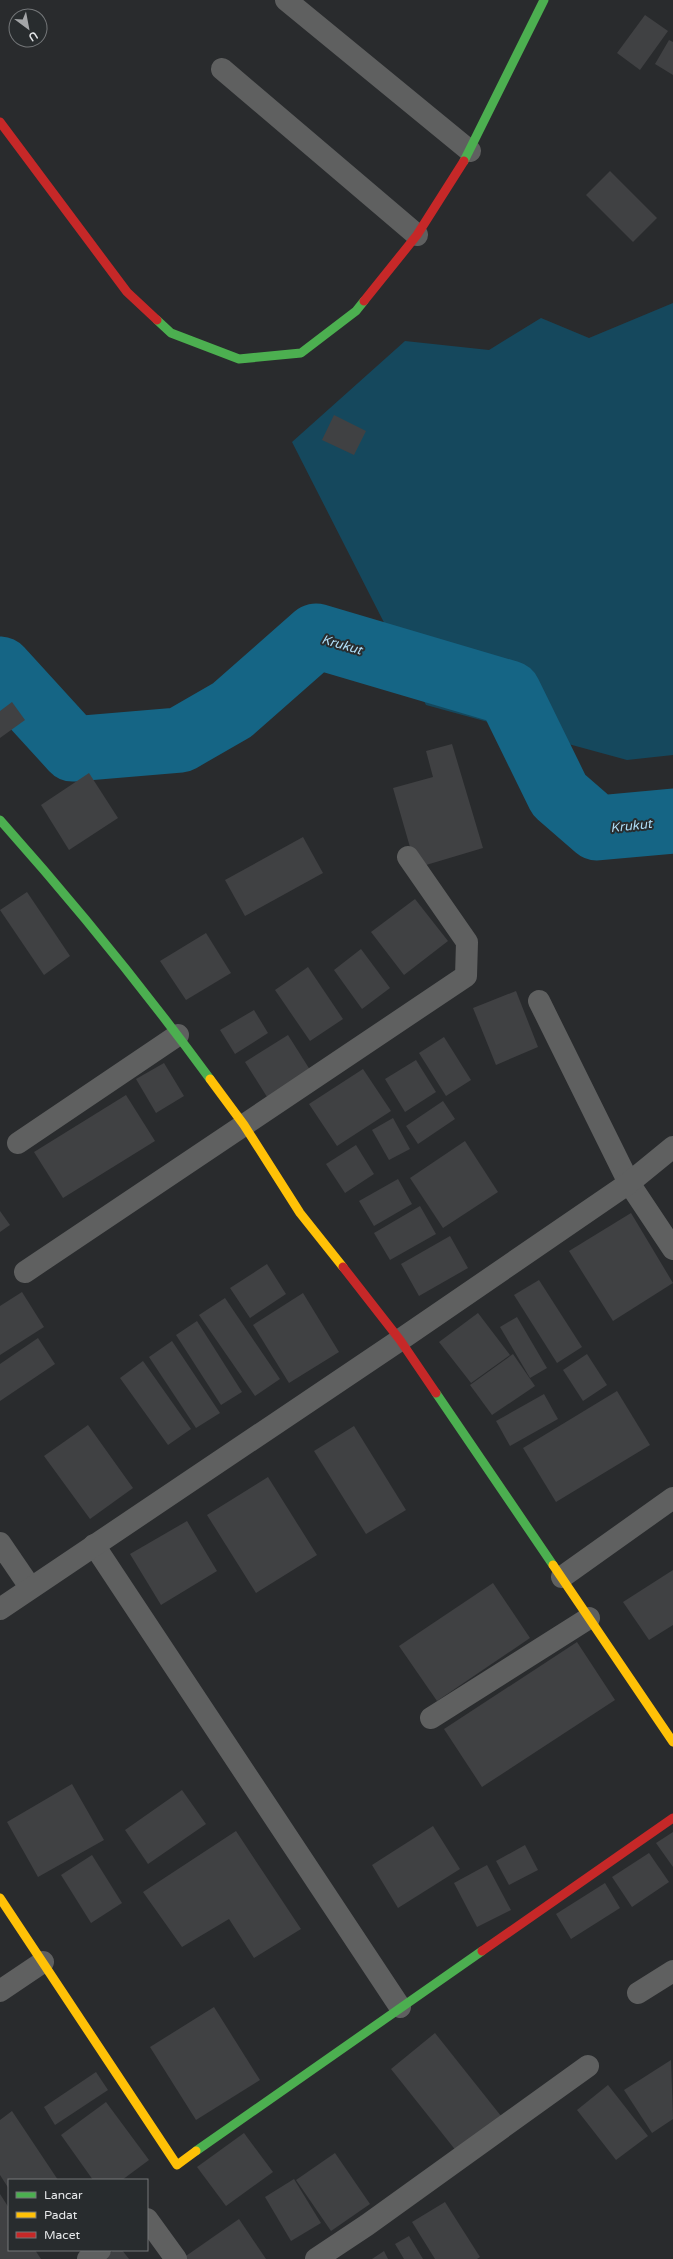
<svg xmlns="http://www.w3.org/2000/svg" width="673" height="2259" font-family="'Varela Round',sans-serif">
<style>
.green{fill:#15485d}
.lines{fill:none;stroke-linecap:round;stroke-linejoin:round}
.river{stroke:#156585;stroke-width:65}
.building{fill:#404143}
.street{stroke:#5f6060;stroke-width:22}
.fast{stroke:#4caf50;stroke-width:9}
.slow{stroke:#ffc107;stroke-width:9}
.jam{stroke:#c62828;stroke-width:9}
.labels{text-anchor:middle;stroke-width:4;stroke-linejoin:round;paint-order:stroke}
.water-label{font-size:13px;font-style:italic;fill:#b0def7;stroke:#282c2e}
</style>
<rect width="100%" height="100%" fill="#292b2d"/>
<!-- green -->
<polygon class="green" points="673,303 673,755 627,760 426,705 292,442 405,341 489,350 541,318 589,338"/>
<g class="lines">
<!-- river -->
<polyline class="river" points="0,669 73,749 180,740 232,710 316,636 509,693 559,795 597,828 673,821"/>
</g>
<!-- building -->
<g class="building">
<polygon points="645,15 668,31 640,70 617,53"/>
<polygon points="669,40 673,42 673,75 655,64"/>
<polygon points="610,171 657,218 633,242 586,195"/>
<polygon points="334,415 366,431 354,455 322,440"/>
<polygon points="12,702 25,720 0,738 0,711"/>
<polygon points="452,744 483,848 416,868 393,788 433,777 426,751"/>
<polygon points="89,773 118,818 69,850 41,805"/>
<polygon points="303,837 323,873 245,916 225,880"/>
<polygon points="27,892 70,956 44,975 0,910"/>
<polygon points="415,899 448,941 404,975 371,932"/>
<polygon points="206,933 231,973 186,1000 160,961"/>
<polygon points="361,949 390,988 362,1009 334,970"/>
<polygon points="308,967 343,1019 310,1041 275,990"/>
<polygon points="516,991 538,1047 496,1065 473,1008"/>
<polygon points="254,1010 268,1033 235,1054 220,1030"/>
<polygon points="288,1035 312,1073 269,1100 245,1062"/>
<polygon points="444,1037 471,1080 446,1096 419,1053"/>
<polygon points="416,1060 436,1092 405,1112 385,1079"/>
<polygon points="164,1063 184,1096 156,1113 136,1079"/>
<polygon points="363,1069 391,1111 337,1146 309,1104"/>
<polygon points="126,1095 155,1141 63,1198 34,1152"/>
<polygon points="443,1101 455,1119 418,1144 406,1126"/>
<polygon points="393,1118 410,1149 389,1160 372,1130"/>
<polygon points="465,1141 498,1192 443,1228 410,1178"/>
<polygon points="356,1145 374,1174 345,1193 326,1164"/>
<polygon points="398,1179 412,1204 374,1226 359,1201"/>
<polygon points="420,1206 436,1234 390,1260 374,1233"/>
<polygon points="0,1211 10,1225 0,1232"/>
<polygon points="631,1213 673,1283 613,1321 569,1251"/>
<polygon points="450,1236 468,1268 419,1296 401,1264"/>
<polygon points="267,1264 286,1294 250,1318 230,1288"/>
<polygon points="539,1280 582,1347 557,1363 514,1295"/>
<polygon points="22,1292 44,1327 0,1355 0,1306"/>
<polygon points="303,1293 339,1352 289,1383 253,1325"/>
<polygon points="225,1298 280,1379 255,1396 199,1315"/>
<polygon points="478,1313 510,1355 471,1383 439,1342"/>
<polygon points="517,1317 547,1368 530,1378 500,1327"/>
<polygon points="197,1321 242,1392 221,1405 176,1335"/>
<polygon points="38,1338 55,1364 0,1401 0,1364"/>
<polygon points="172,1341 220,1413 196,1428 149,1357"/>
<polygon points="513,1354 535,1386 492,1415 470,1385"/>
<polygon points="587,1354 607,1385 583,1401 563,1370"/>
<polygon points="143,1361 191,1429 168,1445 120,1378"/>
<polygon points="617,1391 650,1445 556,1502 523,1448"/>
<polygon points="544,1394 558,1419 510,1446 496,1421"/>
<polygon points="88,1425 133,1488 90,1519 44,1456"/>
<polygon points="354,1426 406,1510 366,1534 314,1451"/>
<polygon points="268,1477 317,1555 256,1593 207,1515"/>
<polygon points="187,1521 217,1571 161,1605 130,1554"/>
<polygon points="673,1570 673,1625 649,1640 623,1602"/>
<polygon points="493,1583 530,1638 437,1701 399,1646"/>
<polygon points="577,1642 615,1700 482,1787 444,1729"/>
<polygon points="72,1784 104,1840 38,1877 7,1822"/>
<polygon points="182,1790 206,1824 148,1864 125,1830"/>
<polygon points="433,1826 460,1869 398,1908 372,1865"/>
<polygon points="236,1831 301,1929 254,1958 229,1919 182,1947 143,1892"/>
<polygon points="673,1832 673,1867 656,1843"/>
<polygon points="525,1845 538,1870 509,1885 496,1861"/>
<polygon points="649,1853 669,1882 632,1907 612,1877"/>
<polygon points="92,1855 122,1903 91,1923 61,1875"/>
<polygon points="487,1865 511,1910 477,1927 454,1883"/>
<polygon points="605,1883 620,1908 571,1939 556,1914"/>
<polygon points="214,2007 260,2080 196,2120 150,2047"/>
<polygon points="435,2033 501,2116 457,2152 391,2069"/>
<polygon points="671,2060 673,2119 652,2133 624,2090"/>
<polygon points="96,2072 108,2090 55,2125 44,2107"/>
<polygon points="608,2085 648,2136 616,2160 577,2110"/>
<polygon points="106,2102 149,2160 122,2180 93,2180 61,2135"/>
<polygon points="12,2111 58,2180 9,2180 9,2189 0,2175 0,2120"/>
<polygon points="244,2133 273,2172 226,2206 197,2167"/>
<polygon points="335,2153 370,2204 331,2231 296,2180"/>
<polygon points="294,2179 321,2223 291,2241 265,2197"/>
<polygon points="0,2194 9,2208 9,2250 35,2250 41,2259 0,2259"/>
<polygon points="445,2202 480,2257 477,2259 435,2259 412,2222"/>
<polygon points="239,2219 266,2259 184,2259 183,2258"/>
<polygon points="409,2236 423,2259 404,2259 395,2244"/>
<polygon points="114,2250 122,2250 129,2259 102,2259"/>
<polygon points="384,2251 388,2259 372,2259"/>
</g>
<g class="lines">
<!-- street -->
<g class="street">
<polyline points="286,0 470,151"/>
<polyline points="222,69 417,235"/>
<polyline points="539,1001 629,1183 673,1249"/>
<polyline points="18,1143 178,1035"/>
<polyline points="25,1272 466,976 467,942 408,857"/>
<polyline points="0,1543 30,1587"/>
<polyline points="94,1545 400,2007"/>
<polyline points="562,1577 673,1498"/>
<polyline points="0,1609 400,1340 629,1183 673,1147"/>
<polyline points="431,1718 589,1618"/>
<polyline points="0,1991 43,1962"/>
<polyline points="638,1993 673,1971"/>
<polyline points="147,2219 176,2259"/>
<polyline points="88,2259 100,2250"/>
<polyline points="316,2259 367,2225 588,2066"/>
</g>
<!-- fast -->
<g class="fast">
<polyline points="464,161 544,0"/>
<polyline points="157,320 171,333 239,359 301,353 356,311 364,301"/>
<path d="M0,820c74,83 144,169 210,259"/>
<polyline points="436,1393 553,1565"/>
<polyline points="196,2151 482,1951"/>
</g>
<!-- slow -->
<g class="slow">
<polyline points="210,1079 244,1125 300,1213 343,1267"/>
<polyline points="553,1565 673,1742"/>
<polyline points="0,1898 177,2165 196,2151"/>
</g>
<!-- jam -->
<g class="jam">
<polyline points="0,122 127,292 157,320"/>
<polyline points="364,301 417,235 464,161"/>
<polyline points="343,1267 400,1340 436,1393"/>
<polyline points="482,1951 673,1818"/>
</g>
</g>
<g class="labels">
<!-- water labels -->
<g class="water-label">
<text transform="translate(342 644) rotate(16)" y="5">Krukut</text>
<text transform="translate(631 825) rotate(-6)" y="5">Krukut</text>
</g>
</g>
<!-- legend -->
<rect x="8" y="2179" width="140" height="72" fill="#282c2e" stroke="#747779"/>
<rect x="16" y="2192" width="20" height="6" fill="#4caf50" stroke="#747779"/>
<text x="44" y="2199" font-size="12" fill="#e6e8ea">Lancar</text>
<rect x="16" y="2212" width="20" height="6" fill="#ffc107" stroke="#747779"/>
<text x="44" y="2219" font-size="12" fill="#e6e8ea">Padat</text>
<rect x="16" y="2232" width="20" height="6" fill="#c62828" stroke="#747779"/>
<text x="44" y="2239" font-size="12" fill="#e6e8ea">Macet</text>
<!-- north arrow -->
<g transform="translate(28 28) rotate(148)"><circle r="19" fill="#282c2e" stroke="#747779"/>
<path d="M0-3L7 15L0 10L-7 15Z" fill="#a4a6a8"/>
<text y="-6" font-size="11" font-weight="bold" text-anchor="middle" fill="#e6e8ea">U</text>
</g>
</svg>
